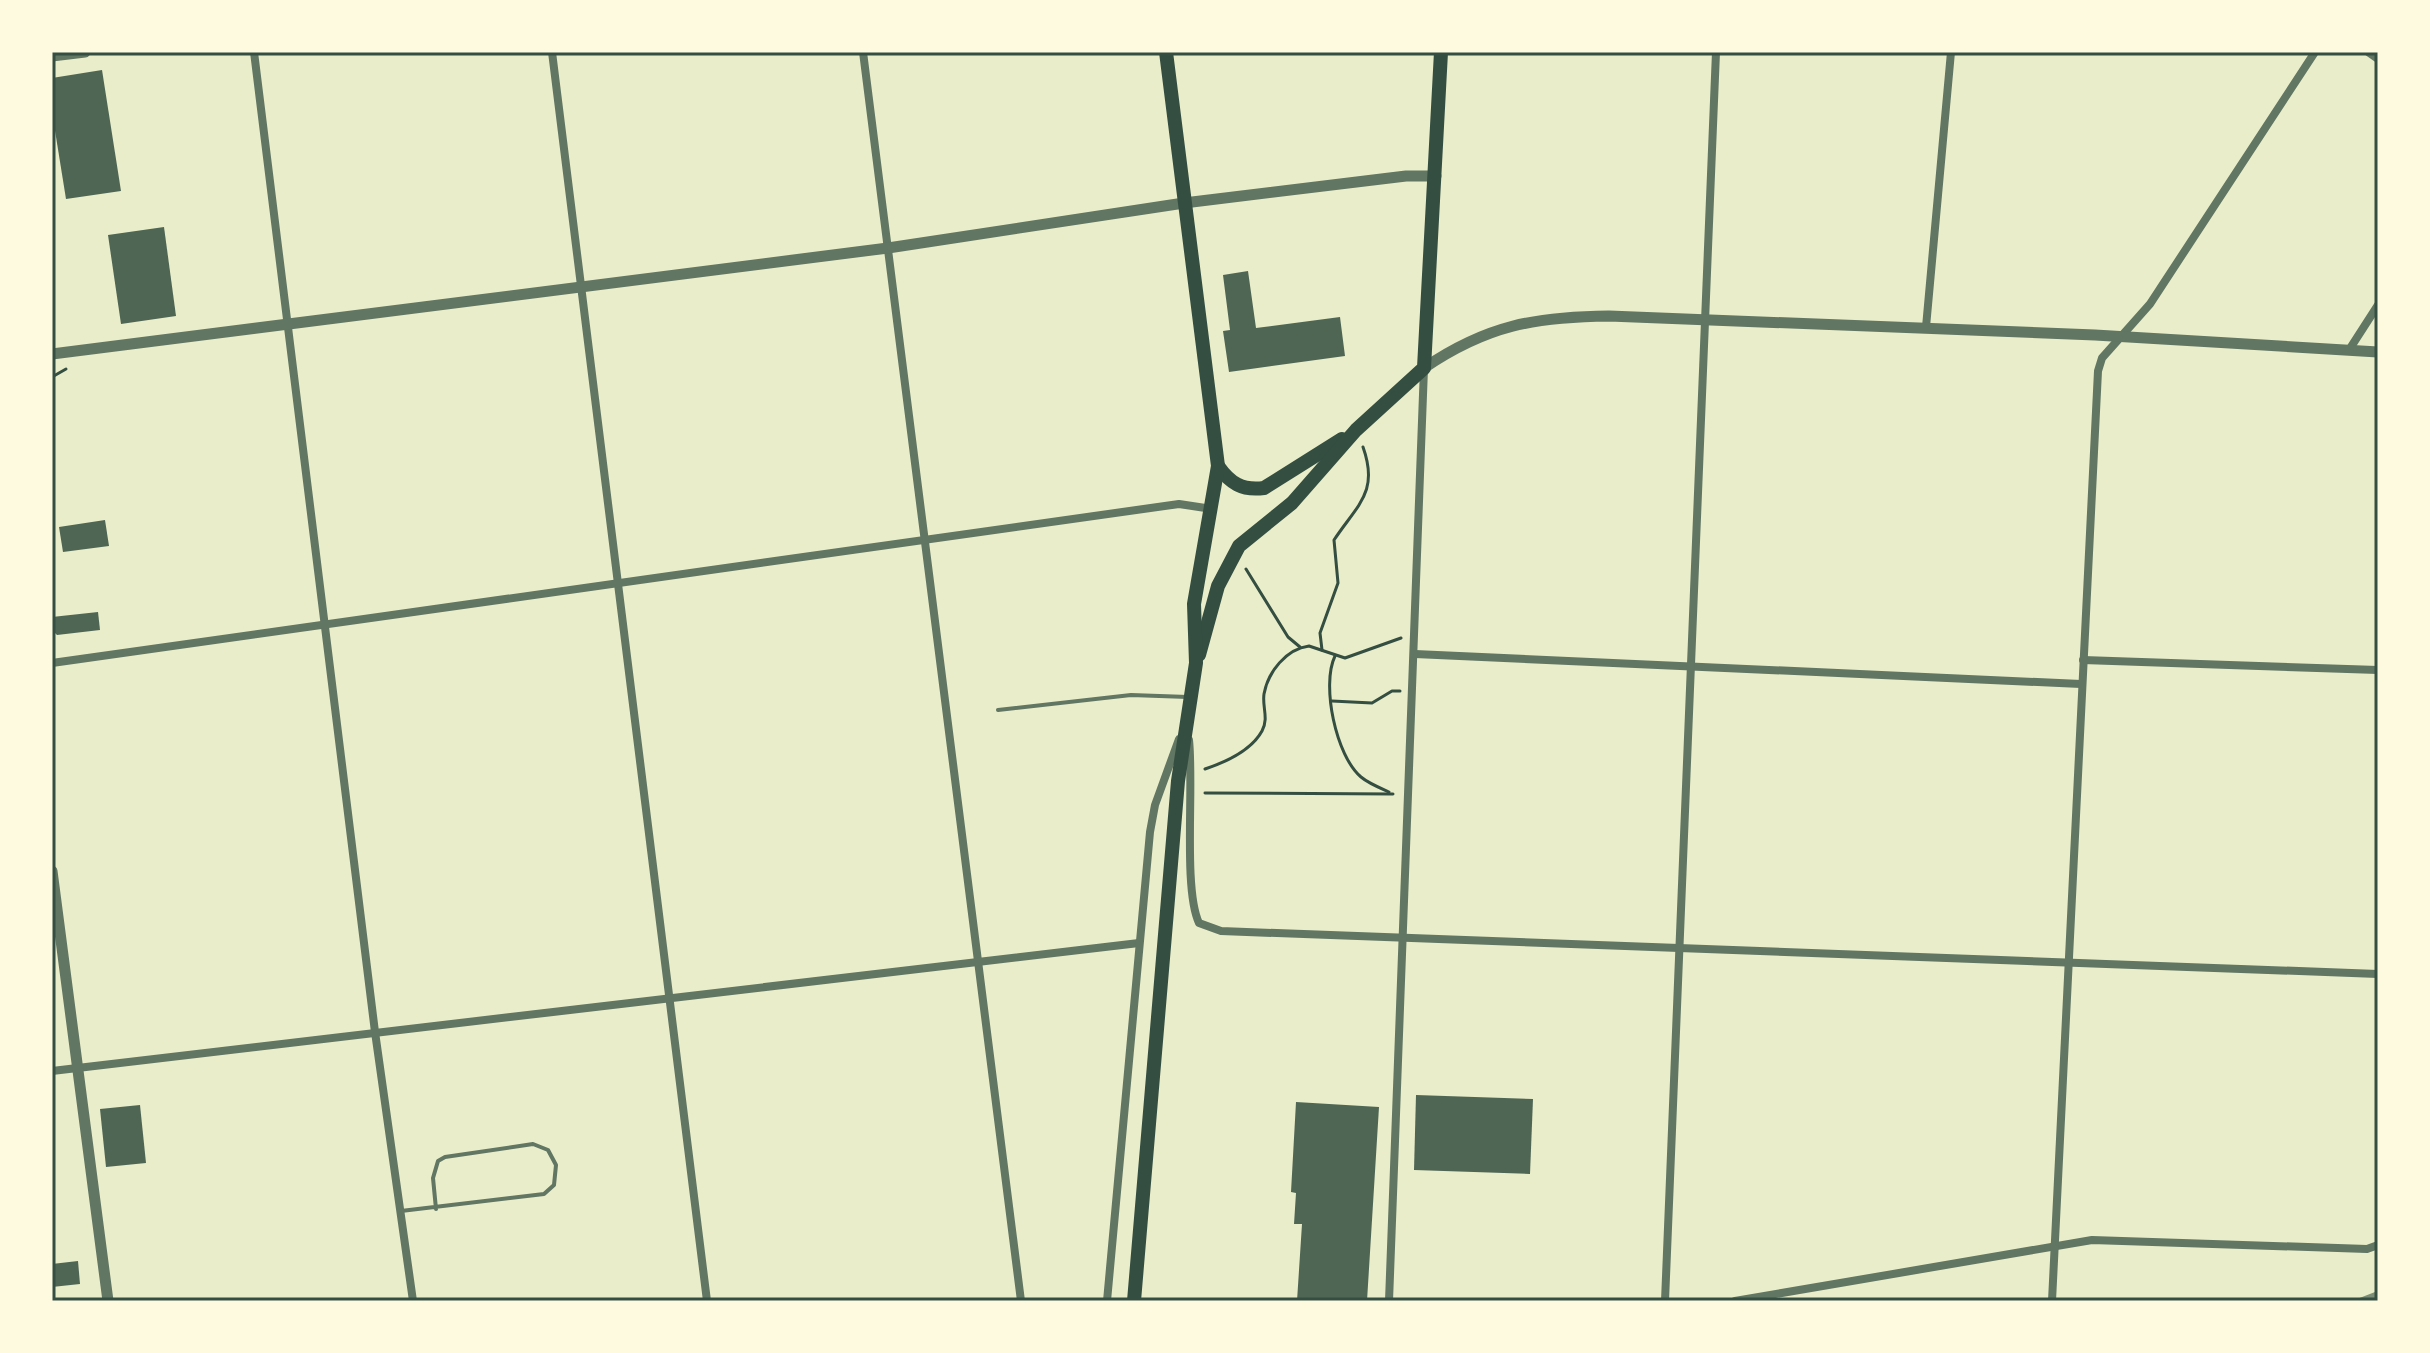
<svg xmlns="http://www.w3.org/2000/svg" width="2430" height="1353" font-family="'Sofia Sans Condensed',sans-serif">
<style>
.building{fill:#4f6655}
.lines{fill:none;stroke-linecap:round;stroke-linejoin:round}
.path{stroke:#344e41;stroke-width:3}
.service{stroke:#617663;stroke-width:4}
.minor{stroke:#617663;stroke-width:8}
.tertiary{stroke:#617663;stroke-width:11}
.primary{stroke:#344e41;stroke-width:14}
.rail{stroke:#7c8e77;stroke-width:6}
.neatline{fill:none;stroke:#344e41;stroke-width:3}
</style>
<rect width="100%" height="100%" fill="#e9edc9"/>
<!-- building -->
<g class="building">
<polygon points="102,70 121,191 66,199 52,112 52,78"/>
<polygon points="164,227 176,316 121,324 108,235"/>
<polygon points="1248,271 1256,328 1340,317 1345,356 1229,372 1223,331 1230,330 1223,275"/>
<polygon points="105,520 109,546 63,552 59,527"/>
<polygon points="98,612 100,630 57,635 52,630 52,617"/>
<polygon points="1416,1095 1533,1099 1530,1174 1414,1170"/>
<polygon points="1296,1102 1379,1107 1367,1301 1297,1301 1302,1224 1294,1224 1296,1193 1291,1192"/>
<polygon points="140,1105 146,1163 106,1167 100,1109"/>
<polygon points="78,1261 80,1284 52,1287 52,1264"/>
</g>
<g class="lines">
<!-- path -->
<g class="path">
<polyline points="52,377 66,369"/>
<polyline points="1246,569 1288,637 1300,647"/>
<path d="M1322,650l-2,-17 18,-50 -4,-43c24,-36 45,-48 29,-93"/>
<path d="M1335,656c-14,29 1,100 26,121 7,6 19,11 28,15"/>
<polyline points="1332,701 1372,703 1392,691 1400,691"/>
<path d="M1205,769c21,-7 46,-18 57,-38 7,-13 0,-24 2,-37 4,-22 22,-45 45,-48l36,12 56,-20"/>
<polyline points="1205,793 1393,794"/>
</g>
<!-- service -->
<g class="service">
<polyline points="998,710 1131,695 1188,697"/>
<polyline points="401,1211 544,1194 554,1185 556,1165 548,1150 533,1144 445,1157 438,1161 433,1178 436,1209"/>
</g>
<!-- minor -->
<g class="minor">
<polyline points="254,52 375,1032 413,1301"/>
<polyline points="552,52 707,1301"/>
<polyline points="863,52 1021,1301"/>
<polyline points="2368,52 2378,59"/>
<polyline points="1926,327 1951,52"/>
<polyline points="2349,350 2378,305"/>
<polyline points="1415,654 2081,684"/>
<polyline points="2083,660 2378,670"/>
<polyline points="52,663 1179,504 1212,509"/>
<path d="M1189,740c5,46 -6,149 10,183l22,8 1157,43"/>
<polyline points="52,1071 1139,943"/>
<polyline points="1107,1301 1150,832 1155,805 1179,739"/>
<polyline points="1389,1301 1424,368"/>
<polyline points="1665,1301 1716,52"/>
<polyline points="1735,1301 2092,1240 2367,1249 2378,1245"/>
<polyline points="2052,1301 2098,371 2102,358 2150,304 2315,52"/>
</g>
<!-- tertiary -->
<g class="tertiary">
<polyline points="52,56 85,52"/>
<polyline points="52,354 888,248 1184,203 1406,176 1436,176"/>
<path d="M1424,368c63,-43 111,-51 185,-52l486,19 283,17"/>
<polyline points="52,871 108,1301"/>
</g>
<!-- primary -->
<g class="primary">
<path d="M1218,466c12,17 24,25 46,22l78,-49"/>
<polyline points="1199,655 1218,586 1239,546 1292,503 1356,430 1424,368 1441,52"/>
<polyline points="1134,1301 1178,781 1196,663 1194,604 1218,466 1166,52"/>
</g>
<!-- rail -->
<polyline class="rail" points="2360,1301 2378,1294"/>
</g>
<!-- border -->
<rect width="2430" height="1353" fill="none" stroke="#fefae0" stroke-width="108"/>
<rect x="54" y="54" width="2322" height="1245" class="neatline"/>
</svg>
